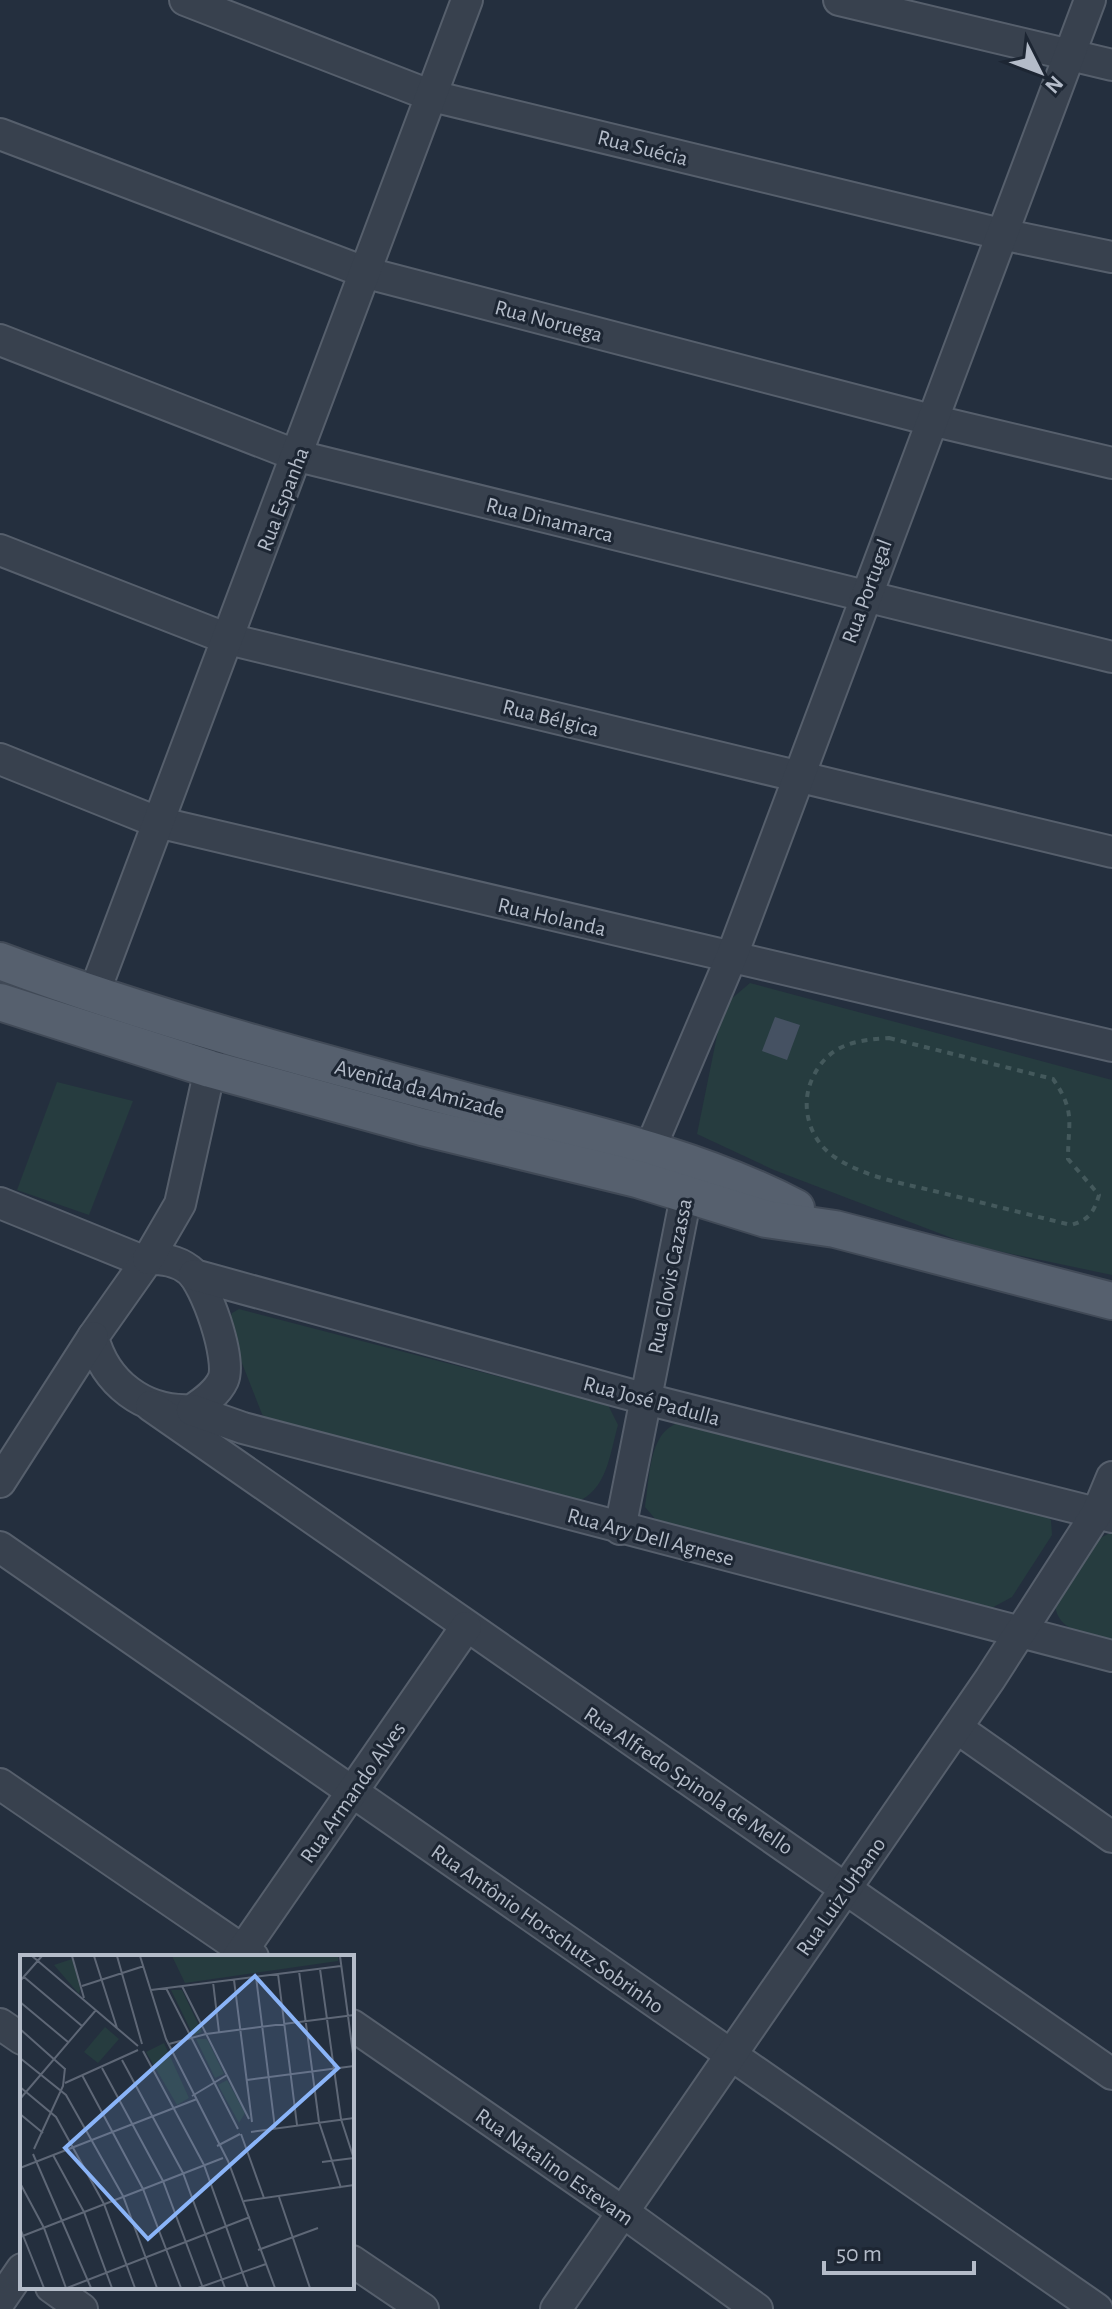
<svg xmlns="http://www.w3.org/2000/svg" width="1112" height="2309" font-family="'Alegreya Sans',sans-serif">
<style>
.green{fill:#263c3f}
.building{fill:#455162}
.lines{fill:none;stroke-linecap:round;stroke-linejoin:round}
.minor-casing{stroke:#565f6c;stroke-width:34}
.major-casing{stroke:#414a57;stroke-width:40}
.path{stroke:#44595c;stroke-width:4;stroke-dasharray:6 6;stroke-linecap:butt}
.minor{stroke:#38414e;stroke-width:30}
.major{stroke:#56606e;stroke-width:36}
.labels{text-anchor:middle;stroke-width:6;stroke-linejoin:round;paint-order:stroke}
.street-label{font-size:22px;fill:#b4bcc9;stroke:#1d2633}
.inset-road{fill:none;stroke:#5e6776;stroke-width:2}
.view{fill:#8ab4f8;fill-opacity:0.15;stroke:#8ab4f8;stroke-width:4}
.inset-edge{fill:none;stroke:#b4bcc9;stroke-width:4}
</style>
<rect width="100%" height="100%" fill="#242f3e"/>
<!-- green -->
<g class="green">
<polygon points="750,983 1112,1080 1112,1275 970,1245 774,1170 697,1134 723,1006"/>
<polygon points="57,1082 133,1101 89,1215 17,1190"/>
<path d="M239,1309l369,96 10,20c-8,28 -11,66 -42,77l-306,-80 -8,-8 -35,-89 5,-12z"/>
<path d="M684,1422l359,91 8,7 1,15 -40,62 -26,14 -329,-90 -12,-14c5,-28 3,-81 39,-85z"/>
<path d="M1112,1532v108c-23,-6 -55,-7 -57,-36l43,-65z"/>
</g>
<!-- building -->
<polygon class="building" points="775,1017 800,1025 787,1060 762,1051"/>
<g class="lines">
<!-- minor casing -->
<g class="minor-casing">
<g id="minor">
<polyline points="185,0 432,96 1001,234 1112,257"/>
<polyline points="839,0 1112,65"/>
<polyline points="0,134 367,273 931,420 1112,463"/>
<polyline points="0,340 298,456 1112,657"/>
<polyline points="0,550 228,639 1112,852"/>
<polyline points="0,759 157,822 1112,1046"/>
<polyline points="93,996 467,0"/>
<polyline points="641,1170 731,958 1090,0"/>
<polyline points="0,1203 143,1261"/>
<path d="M148,1259c15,0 28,1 41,11 17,13 43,90 34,110 -6,13 -19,22 -31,30 -48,3 -87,-27 -99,-73z"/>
<polyline points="148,1259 180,1204 210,1069 205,1029"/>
<polyline points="194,1275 646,1399 1112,1517"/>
<polyline points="151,1406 1112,2074"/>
<polyline points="192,1410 243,1428 1112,1656"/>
<polyline points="0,1482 93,1337"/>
<polyline points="620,1529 691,1171"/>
<polyline points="0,1547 1097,2309"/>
<polyline points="957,1728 1112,1837"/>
<polyline points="0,1784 253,1957"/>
<polyline points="238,1957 466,1627"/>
<polyline points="0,2024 22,2039"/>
<polyline points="352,2025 623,2212 757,2309"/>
<polyline points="352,2261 423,2309"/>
<polyline points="51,2287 82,2309"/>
<polyline points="0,2301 22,2269"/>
<polyline points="556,2309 990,1679 1097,1513 1112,1477"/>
</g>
</g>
<!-- major casing -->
<g class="major-casing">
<g id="major">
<path d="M0,961c153,57 311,99 469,141 110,29 226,53 327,106"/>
<polyline points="0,1002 210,1069 422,1127 637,1179 766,1219 835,1229 1112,1301"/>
</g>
</g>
<!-- path -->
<path class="path" d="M889,1038l164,41c23,33 15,43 15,80l31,36c-5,17 -10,25 -28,30 -45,-11 -91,-23 -137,-34 -33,-8 -69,-14 -98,-33 -27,-17 -37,-53 -23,-81 16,-33 43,-37 76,-39z"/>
<!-- minor -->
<use href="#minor" class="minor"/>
<!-- major -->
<use href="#major" class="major"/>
</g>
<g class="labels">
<!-- street labels -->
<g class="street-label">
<text transform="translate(643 147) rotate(14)" y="8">Rua Suécia</text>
<text transform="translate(549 320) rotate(15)" y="8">Rua Noruega</text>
<text transform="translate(282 499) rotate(-69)" y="8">Rua Espanha</text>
<text transform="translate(550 519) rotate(14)" y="8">Rua Dinamarca</text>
<text transform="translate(866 591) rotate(-70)" y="8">Rua Portugal</text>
<text transform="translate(551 717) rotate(14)" y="8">Rua Bélgica</text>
<text transform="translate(552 916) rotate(13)" y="8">Rua Holanda</text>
<text transform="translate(420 1088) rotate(15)" y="8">Avenida da Amizade</text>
<text transform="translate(669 1276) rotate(-79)" y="8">Rua Clovis Cazassa</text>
<text transform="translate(652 1400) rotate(15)" y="8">Rua José Padulla</text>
<text transform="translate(651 1536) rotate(15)" y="8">Rua Ary Dell Agnese</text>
<text transform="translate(689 1780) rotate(34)" y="8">Rua Alfredo Spinola de Mello</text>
<text transform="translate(352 1792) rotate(-55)" y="8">Rua Armando Alves</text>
<text transform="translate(840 1896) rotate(-55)" y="8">Rua Luiz Urbano</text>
<text transform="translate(548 1928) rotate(35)" y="8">Rua Antônio Horschutz Sobrinho</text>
<text transform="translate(555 2166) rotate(35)" y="8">Rua Natalino Estevam</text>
</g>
</g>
<!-- overview -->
<g transform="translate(20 1955)">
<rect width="334" height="334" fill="#242f3e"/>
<path d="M152,1h166v5l-153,22zM52,4l9,27 -2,8 -25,-29zM151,35h11l20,42 -9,3zM85,72l14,12 -21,24 -14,-11zM176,84h11l17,35 -9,4zM144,88l25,55 -12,7 -31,-53zM207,125l18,33 -6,10 -21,-38z" fill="#263c3f"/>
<path class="inset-road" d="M12,1l106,90M52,1l12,42M74,1l23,72M97,1l25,88M120,1l26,83 62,122 47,127M320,1l14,105M300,14l21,150 13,40M279,16l20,151 22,66M258,19l19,151M4,22l58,49M236,22l19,151M214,25l18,142M0,26l22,-25M193,27l6,50M62,31l62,-20M162,31l67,133M146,33l72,141M131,35l190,-24M0,47l48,40M0,74l45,40M149,89l37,-10 148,-19M123,96l61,114 44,123M0,103l46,37 57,101 34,92M102,105l61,113 42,115M82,113l61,113 40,107M62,120l61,114 38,99M227,125l107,-14M45,128l73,-33M0,132l36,30 48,87 31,84M172,141l35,-21M0,144l76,-89M0,159l23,19M231,177l103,-14M221,179l23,64M197,191l23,-12M14,194l29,-63 2,-18M13,199l58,134M33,200l31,57 28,76M302,207l32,-4M0,213l177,-69M0,228l24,45 22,60M259,242l31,91M224,246l110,-16M0,273l24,60M0,282l203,-79M238,295l60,-22M47,333l183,-71M178,333l68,-24"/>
<path class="view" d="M235,21l83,92 -190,171 -83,-91z"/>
<rect width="334" height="334" class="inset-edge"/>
</g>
<!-- north arrow -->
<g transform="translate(1040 72) rotate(132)" stroke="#1d2633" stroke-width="6" paint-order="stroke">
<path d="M0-6L14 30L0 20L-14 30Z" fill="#b4bcc9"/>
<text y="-12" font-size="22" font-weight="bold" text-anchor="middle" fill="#b4bcc9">N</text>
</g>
<!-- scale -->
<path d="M824 2261v12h150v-12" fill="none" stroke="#b4bcc9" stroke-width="4"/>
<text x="836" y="2261" font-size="24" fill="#b4bcc9" stroke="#1d2633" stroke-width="6" paint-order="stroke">50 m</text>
</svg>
